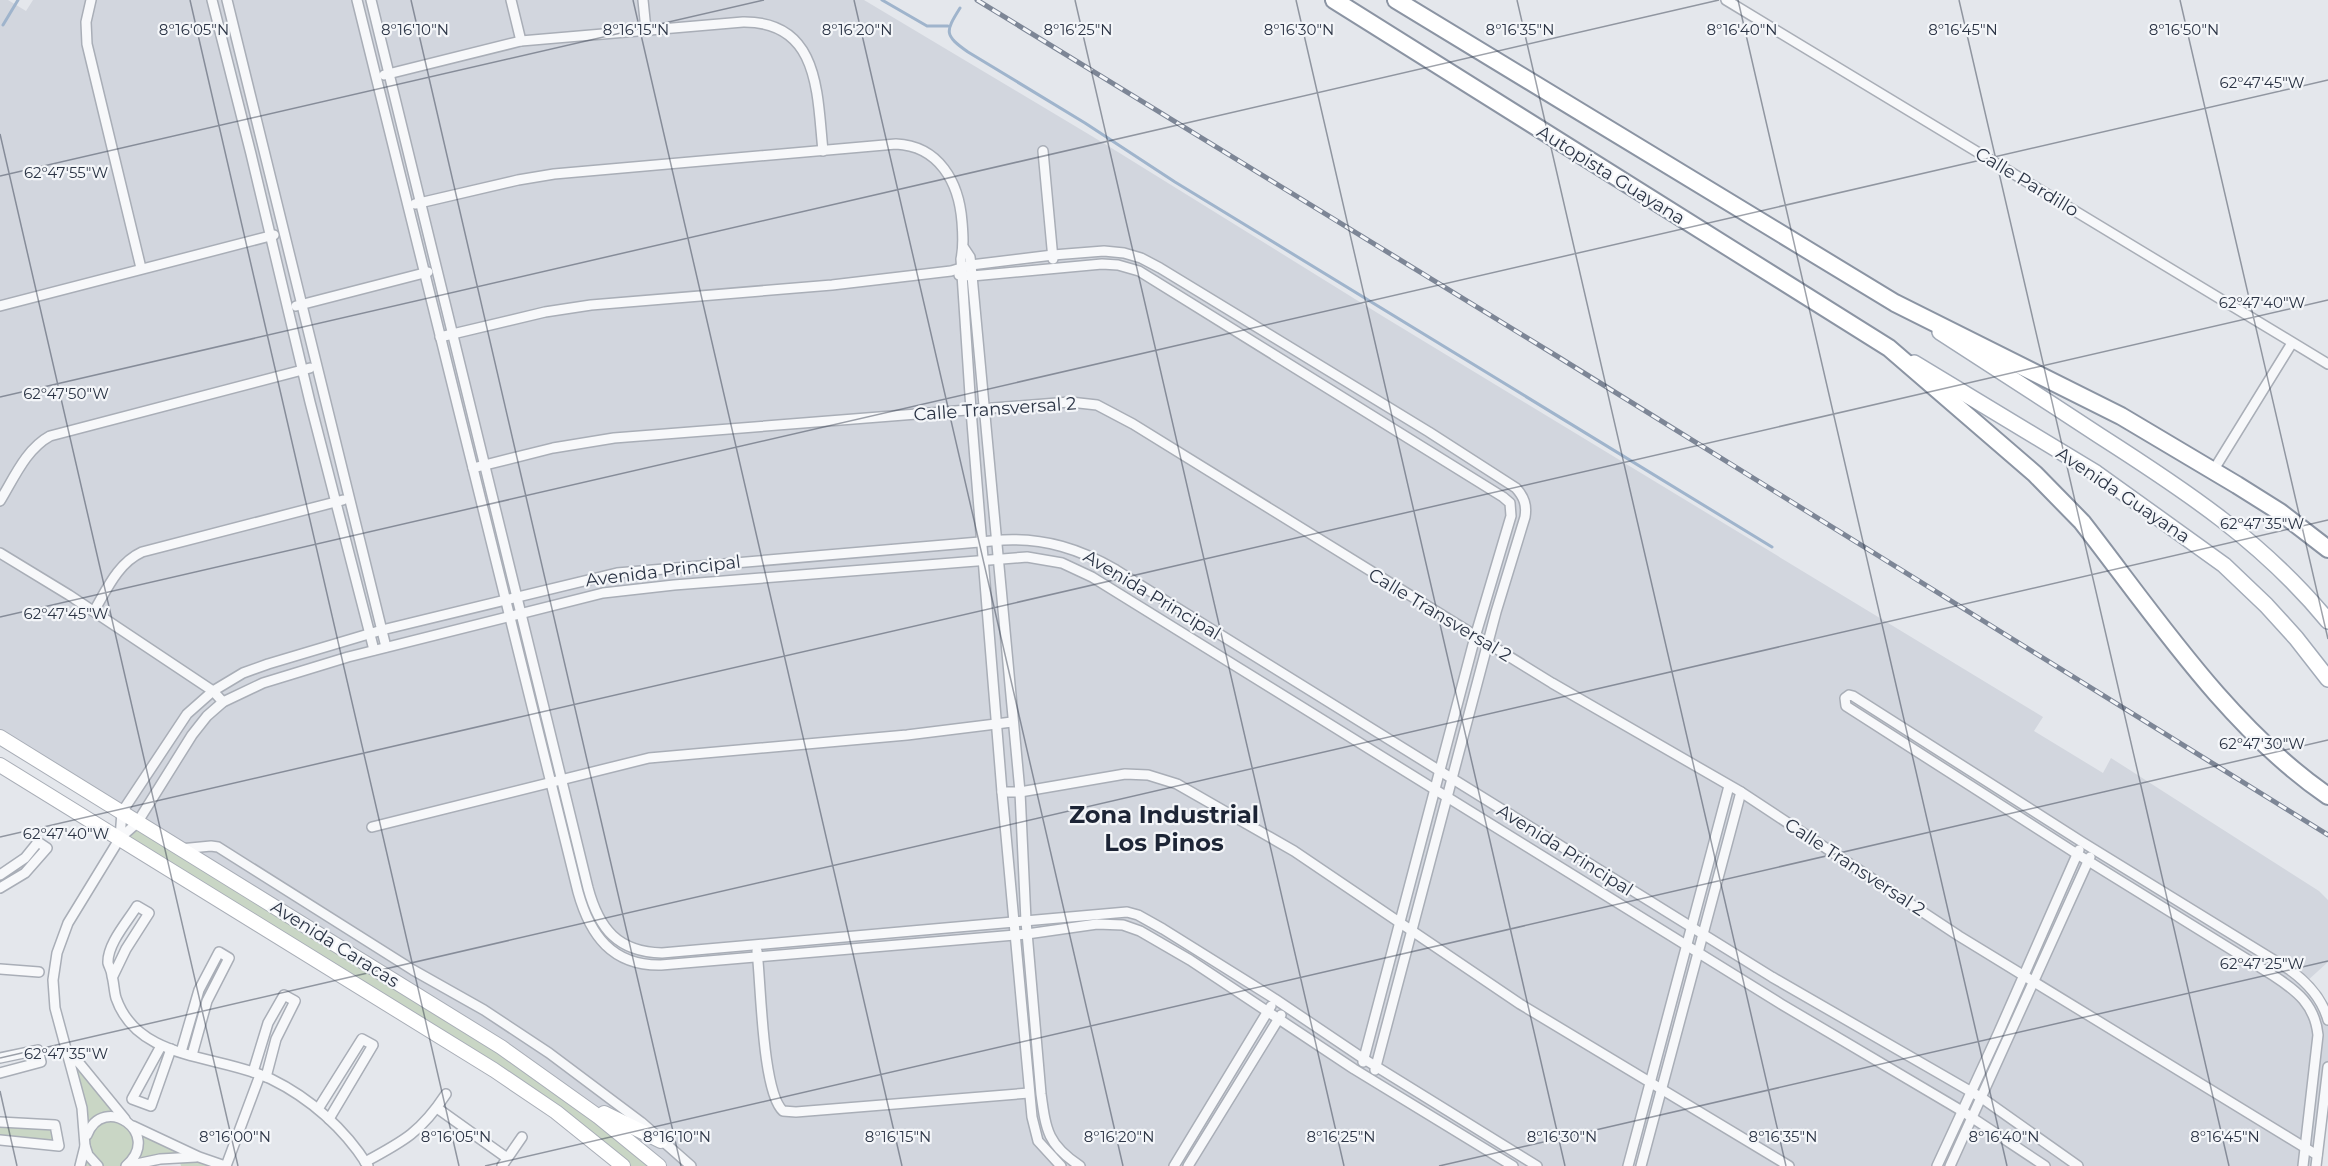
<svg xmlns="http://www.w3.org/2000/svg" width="2328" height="1166" font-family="Montserrat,sans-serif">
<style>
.built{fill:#d2d6de}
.green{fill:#c9d6c5}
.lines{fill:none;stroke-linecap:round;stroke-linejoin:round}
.stream{stroke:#9fb4cc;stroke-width:3}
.street-casing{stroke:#a9aeb7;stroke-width:12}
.secondary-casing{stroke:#a9aeb7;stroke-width:16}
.primary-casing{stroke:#a3abb8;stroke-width:18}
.highway-casing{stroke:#8b94a3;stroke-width:20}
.street{stroke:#f7f8fa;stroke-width:9}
.secondary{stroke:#fff;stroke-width:14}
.primary{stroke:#fff;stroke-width:15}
.highway{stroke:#fff;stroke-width:16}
.rail-casing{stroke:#7d8696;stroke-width:5}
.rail{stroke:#f4f6f9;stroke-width:3;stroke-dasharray:9;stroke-linecap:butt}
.ticks{fill:none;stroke:#2b3445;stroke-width:1.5;stroke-opacity:0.45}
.labels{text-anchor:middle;stroke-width:4.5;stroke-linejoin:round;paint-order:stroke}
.street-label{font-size:18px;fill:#2b3445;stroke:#f4f6f9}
.district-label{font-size:24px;font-weight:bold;fill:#1d2536;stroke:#f4f6f9}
.ticks-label{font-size:15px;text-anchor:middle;fill:#2b3445;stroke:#f4f6f9;stroke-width:4.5;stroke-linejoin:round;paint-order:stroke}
</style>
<rect width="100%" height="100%" fill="#e4e7ec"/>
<!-- built -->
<polygon class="built" points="0,0 8,0 26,11 33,0 864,0 1105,144 1384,317 2043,717 2034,731 2103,773 2111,758 2319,891 2328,900 2328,962 2306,982 2328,1020 2328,1067 2316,1166 659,1166 0,737"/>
<!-- green -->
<g class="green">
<polygon points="138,822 420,996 659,1166 623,1166 587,1136 120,838"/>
<polygon points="68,1053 126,1120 225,1166 181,1166 179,1159 126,1166 80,1166 85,1146"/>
<polygon points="0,1123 54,1126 59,1148 0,1139"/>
</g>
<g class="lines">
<!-- stream -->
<g class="stream">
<polyline points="882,0 927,26 948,26"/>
<path d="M960,8c-15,24 -16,27 8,44l117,71 90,59 597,365"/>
<polyline points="3,25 18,0"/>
</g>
<!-- street casing -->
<g class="street-casing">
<g id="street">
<polyline points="91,0 86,22 87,44 141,268"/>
<polyline points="212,0 251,154 310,402 374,650"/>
<polyline points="227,0 386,647"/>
<path d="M357,0l221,892c12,43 34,74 83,73l366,-31 70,-10 26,1 17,6 50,29 164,109 159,97"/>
<path d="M371,0l217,888c11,41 30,64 74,65l465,-41 11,3 25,14 112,70 89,60 173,107"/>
<polyline points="511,0 521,41"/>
<polyline points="643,0 646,30"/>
<polyline points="1726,0 2328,364"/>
<path d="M384,75l137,-34 222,-19c77,-1 74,72 80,129"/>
<polyline points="1043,151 1053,259"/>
<path d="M415,204l103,-24 36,-6 342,-30c43,2 63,38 66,78 1,13 2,24 -1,37l10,151 31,382 30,325 6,24 23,25"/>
<path d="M964,248l6,9 1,8 49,527 6,129 15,173c5,37 7,51 39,72"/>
<polyline points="959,275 972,276 1102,264 1118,265 1139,271 1503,497 1510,503 1511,516 1475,637 1363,1062"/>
<polyline points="0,306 274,235"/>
<polyline points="296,306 428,272"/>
<path d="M440,337l105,-25 46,-7 241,-20 119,-14 20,-6 82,-10 51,-4 20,2 17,5 19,10 269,164 87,56c8,9 11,17 9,29l-29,95 -121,458"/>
<polyline points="473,468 553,448 614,438 1070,402 1097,405 1133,424 1552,683 1741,792 1959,936 2317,1155"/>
<polyline points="2213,471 2292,343"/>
<path d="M0,501c14,-23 26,-52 50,-65l260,-68"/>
<polyline points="0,553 69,595 213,691 223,702"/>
<path d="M94,611c13,-22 24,-48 48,-59l201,-52"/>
<polyline points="1002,792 1020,792 1125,774 1148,775 1177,784 1294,851 1520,1004 1789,1166"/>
<polyline points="372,827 649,758 907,735 1012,722"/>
<path d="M120,838l2,-26 65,-98 26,-23 30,-18 25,-9 114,-34 235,-57 386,-33c42,-2 77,9 113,30l656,407 210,121 96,68"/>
<polyline points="180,849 211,846 218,847 413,970 484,1010 549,1053 641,1122 691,1166"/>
<polyline points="0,875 25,858 38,842 47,848 25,873 0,888"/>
<path d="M757,951c4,32 5,141 26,160l13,1 233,-19"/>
<polyline points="0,969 39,972"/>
<path d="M113,976l13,-27 23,-36 -12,-7c-9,15 -30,38 -29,57 1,4 4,8 4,13 2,7 2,15 4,22 22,64 103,56 155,81 39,19 74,50 97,87"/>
<polyline points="161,1046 132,1099 151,1106 171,1049"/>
<polyline points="181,1052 199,990 219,952 229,958 207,1001 192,1055"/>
<polyline points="68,1053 80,1064 125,1119"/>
<polyline points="0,1058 38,1050 41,1062 0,1073"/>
<polyline points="253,1072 268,1023 284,995 295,1001 276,1039 266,1077"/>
<polyline points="437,1108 507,1158"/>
<polyline points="318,1109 362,1039 373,1045 329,1119"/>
<polyline points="0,1122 55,1125 59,1146 0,1140"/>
<polyline points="133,1126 199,1157 225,1166"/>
<path d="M87,1135c16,-43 77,-2 39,31"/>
<path d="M365,1162c39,-21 56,-30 81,-68"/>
<polyline points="80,1166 85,1146"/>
<polyline points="98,1166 88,1155 85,1146 82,1108 55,1008 53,980 57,953 68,923 120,838 137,823 192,735 207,716 223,702 263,683 348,657 603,593 674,585 1027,557 1062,563 1092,577 1781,1004 1962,1111 2045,1166"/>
<polyline points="127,1166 160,1159 196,1157"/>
<polyline points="226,1166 260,1075"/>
<polyline points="502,1166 522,1137"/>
<polyline points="1174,1166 1271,1006"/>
<polyline points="1188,1166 1281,1015"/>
<polyline points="1628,1166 1729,786"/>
<polyline points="1641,1166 1741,792"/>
<polyline points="1937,1166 1998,1034 2079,850"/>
<polyline points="1950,1166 2090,857"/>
<path d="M2303,1166l15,-131c-3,-30 -21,-44 -44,-59l-197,-122 -231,-148 -1,-8 4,-3 4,1 229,146 208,128c18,13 32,28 38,50"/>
<polyline points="2316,1166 2328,1067"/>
</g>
</g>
<!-- secondary casing -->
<g class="secondary-casing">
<g id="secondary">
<polyline points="0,737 501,1047 599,1117 659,1166"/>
<polyline points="0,765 494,1070 556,1112 623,1166"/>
<polyline points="604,1113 661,1141"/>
</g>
</g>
<!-- primary casing -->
<g class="primary-casing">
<g id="primary">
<path d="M1940,332c54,35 107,69 160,104 86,55 163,106 228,185"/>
<polyline points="1914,363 2096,473 2224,565 2266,605 2296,638 2328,679"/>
</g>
</g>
<!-- highway casing -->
<g class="highway-casing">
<g id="highway">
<path d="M1334,0l555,348 146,126 47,48c73,94 147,206 246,274"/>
<polyline points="1396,0 1895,303 2121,416 2237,485 2280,512 2328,549"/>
</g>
</g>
<!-- street -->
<use href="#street" class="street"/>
<!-- secondary -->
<use href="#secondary" class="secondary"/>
<!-- primary -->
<use href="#primary" class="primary"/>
<!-- highway -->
<use href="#highway" class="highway"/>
<!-- rail casing -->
<g class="rail-casing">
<polyline id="rail" points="977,0 1560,358 2328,835"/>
</g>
<!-- rail -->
<use href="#rail" class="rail"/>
</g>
<!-- ticks -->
<path class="ticks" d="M190,0l269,1166M411,0l270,1166M633,0l269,1166M854,0l269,1166M1075,0l269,1166M1296,0l269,1166M1517,0l269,1166M1738,0l269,1166M1959,0l270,1166M2180,0l148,639M0,134l238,1032M0,176l764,-176M0,397l1719,-397M0,617l2328,-537M0,837l2328,-537M0,1058l2328,-538M0,1091l17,75M485,1166l1843,-426M1439,1166l889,-205"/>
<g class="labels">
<!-- street labels -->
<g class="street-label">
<text transform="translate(1611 175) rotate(32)" y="6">Autopista Guayana</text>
<text transform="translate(2027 182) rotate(31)" y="6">Calle Pardillo</text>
<text transform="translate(995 409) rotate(-4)" y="6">Calle Transversal 2</text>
<text transform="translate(2123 495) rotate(34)" y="6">Avenida Guayana</text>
<text transform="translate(663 571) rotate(-7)" y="6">Avenida Principal</text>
<text transform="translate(1152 595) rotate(31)" y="6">Avenida Principal</text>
<text transform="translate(1440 615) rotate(31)" y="6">Calle Transversal 2</text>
<text transform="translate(1565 850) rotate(32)" y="6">Avenida Principal</text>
<text transform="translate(1855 867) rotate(33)" y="6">Calle Transversal 2</text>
<text transform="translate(335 944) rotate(32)" y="6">Avenida Caracas</text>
</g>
<!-- district labels -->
<g class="district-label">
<text x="1164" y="823">Zona Industrial<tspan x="1164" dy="28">Los Pinos</tspan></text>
</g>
</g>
<g class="ticks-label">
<text x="194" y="35">8°16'05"N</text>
<text x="415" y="35">8°16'10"N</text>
<text x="636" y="35">8°16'15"N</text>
<text x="857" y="35">8°16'20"N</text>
<text x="1078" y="35">8°16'25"N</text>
<text x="1299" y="35">8°16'30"N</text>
<text x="1520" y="35">8°16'35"N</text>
<text x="1742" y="35">8°16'40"N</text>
<text x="1963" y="35">8°16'45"N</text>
<text x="2184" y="35">8°16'50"N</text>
<text x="2262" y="88">62°47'45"W</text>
<text x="66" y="178">62°47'55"W</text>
<text x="2262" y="308">62°47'40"W</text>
<text x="66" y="399">62°47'50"W</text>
<text x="2262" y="529">62°47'35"W</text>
<text x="66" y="619">62°47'45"W</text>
<text x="2262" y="749">62°47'30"W</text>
<text x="66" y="839">62°47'40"W</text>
<text x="2262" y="969">62°47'25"W</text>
<text x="66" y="1059">62°47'35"W</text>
<text x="235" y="1142">8°16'00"N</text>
<text x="456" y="1142">8°16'05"N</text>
<text x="677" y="1142">8°16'10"N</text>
<text x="898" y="1142">8°16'15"N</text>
<text x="1119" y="1142">8°16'20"N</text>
<text x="1341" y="1142">8°16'25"N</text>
<text x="1562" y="1142">8°16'30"N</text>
<text x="1783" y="1142">8°16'35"N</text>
<text x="2004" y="1142">8°16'40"N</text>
<text x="2225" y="1142">8°16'45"N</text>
</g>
</svg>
